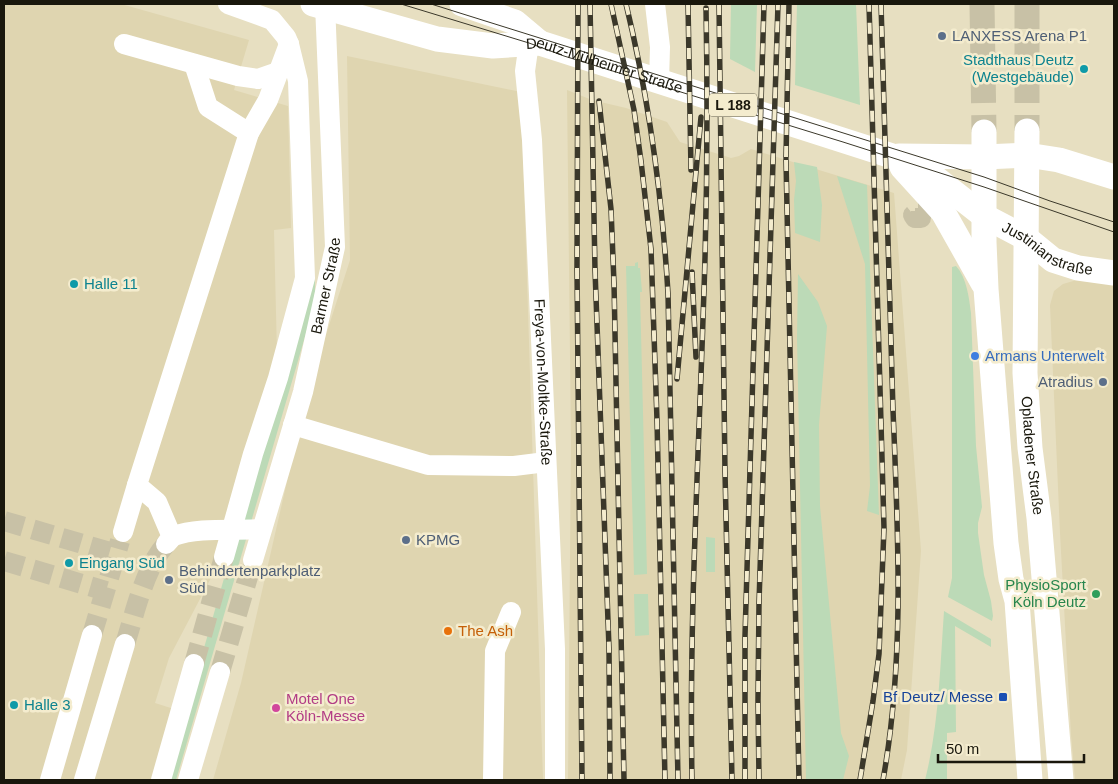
<svg xmlns="http://www.w3.org/2000/svg" width="1118" height="784" font-family="Arial,sans-serif">
<style>
.built{fill:#dfd5b0}
.green{fill:#bcdab7}
.lines{fill:none;stroke-linecap:round;stroke-linejoin:round}
.minor-tunnel{stroke:#c8c1a6;stroke-width:20;stroke-dasharray:20 10;stroke-linecap:butt}
.major-tunnel{stroke:#c8c1a6;stroke-width:25;stroke-dasharray:25 12;stroke-linecap:butt}
.minor{stroke:#fff;stroke-width:20}
.major{stroke:#fff;stroke-width:25}
.tram{stroke:#3b382a;stroke-width:1}
.rail-casing{stroke:#3b382a;stroke-width:5.5}
.rail{stroke:#f4ecce;stroke-width:4;stroke-dasharray:11;stroke-linecap:butt}
.service-dot{fill:#5c6f8a;stroke:#f4ecce;stroke-width:2}
.culture-dot{fill:#0f9aa8;stroke:#f4ecce;stroke-width:2}
.shop-dot{fill:#3f7fe0;stroke:#f4ecce;stroke-width:2}
.leisure-dot{fill:#2e9e5b;stroke:#f4ecce;stroke-width:2}
.food-dot{fill:#e8710a;stroke:#f4ecce;stroke-width:2}
.transit-dot{fill:#1a4fb4;stroke:#f4ecce;stroke-width:2}
.hotel-dot{fill:#d1479c;stroke:#f4ecce;stroke-width:2}
.labels{text-anchor:middle;stroke-width:5;stroke-linejoin:round;paint-order:stroke}
.shield{fill:#f4ecce;stroke:#5b5746;stroke-width:1}
.shield-label{font-size:14px;font-weight:bold;fill:#19170c}
.service-label{font-size:15px;fill:#4e5e75;stroke:#f4ecce;text-anchor:start}
.culture-label{font-size:15px;fill:#0d838f;stroke:#f4ecce;text-anchor:start}
.street-label{font-size:15px;fill:#19170c;stroke:#f4ecce}
.shop-label{font-size:15px;fill:#366cbe;stroke:#f4ecce;text-anchor:start}
.leisure-label{font-size:15px;fill:#27864d;stroke:#f4ecce;text-anchor:end}
.food-label{font-size:15px;fill:#c56008;stroke:#f4ecce;text-anchor:start}
.transit-label{font-size:15px;fill:#164399;stroke:#f4ecce;text-anchor:end}
.hotel-label{font-size:15px;fill:#b23c85;stroke:#f4ecce;text-anchor:start}
</style>
<rect width="100%" height="100%" fill="#e7dfc1"/>
<!-- built -->
<g class="built">
<polygon points="4,4 121,4 249,40 234,90 288,106 291,228 274,230 277,354 222,557 169,658 155,703 174,709 154,780 4,780"/>
<polygon points="347,56 521,92 543,780 213,780 241,683 307,394 350,260"/>
<polygon points="567,90 592,100 626,108 667,122 680,142 731,158 739,156 751,149 894,193 921,551 907,750 901,780 568,780 571,445"/>
<polygon points="1087,277 1114,281 1114,780 1075,780 1071,735 1060,533 1050,305 1054,291 1063,284"/>
</g>
<!-- green -->
<g class="green">
<polygon points="731,4 757,4 755,72 730,59"/>
<polygon points="797,4 856,4 860,105 795,85"/>
<polygon points="794,162 817,167 822,205 820,242 795,233 794,200 796,181"/>
<polygon points="837,176 867,185 879,515 867,511 870,486 865,264"/>
<polygon points="638,262 638,268 640,268 642,292 640,292 647,574 634,575 626,266 635,266 635,263"/>
<path d="M956,266c11,12 13,32 15,47l5,133 6,61 -4,16v10l6,42 7,26 2,15 -1,5 -44,-24 4,-19v-311z"/>
<polygon points="798,274 818,302 827,326 819,425 820,506 841,733 849,756 843,780 806,780 797,338"/>
<polygon points="315,278 315,292 311,316 176,780 166,780 265,436"/>
<polygon points="706,537 715,538 715,572 706,572"/>
<polygon points="634,594 648,594 649,635 635,636"/>
<path d="M944,611l47,28v8l-36,-21 1,106 -9,1v47h-22c14,-55 15,-112 19,-169z"/>
</g>
<g class="lines">
<!-- minor-tunnel -->
<g class="minor-tunnel">
<polygon points="918,211 921,211 921,218 915,218 913,215"/>
<polyline points="4,521 117,554"/>
<polyline points="4,561 106,591"/>
<polyline points="92,635 120,541"/>
<path d="M125,644c10,-31 19,-75 41,-100"/>
<polyline points="194,664 224,557"/>
<polyline points="220,672 253,560"/>
</g>
<!-- major-tunnel -->
<g class="major-tunnel">
<polyline points="982,4 984,132"/>
<polyline points="1027,4 1027,131"/>
</g>
<!-- minor -->
<g class="minor">
<polyline points="655,4 660,47 659,82"/>
<path id="s1" d="M529,43l-4,28 7,69 23,509v131"/>
<polyline points="124,44 238,76 258,79 278,72"/>
<polyline points="194,64 208,107 249,133"/>
<polyline points="293,425 428,465 514,466 546,462"/>
<polyline points="123,532 137,485"/>
<polyline points="172,537 157,502 137,485 249,133 268,100 289,44"/>
<path d="M166,544c3,-3 5,-6 8,-8 24,-9 62,-5 87,-7"/>
<polyline points="224,557 253,454 278,378 305,278 298,81 289,44 286,37 272,20 228,4"/>
<path id="s2" d="M253,560l50,-168 32,-145 -10,-243"/>
<polyline points="50,780 92,635"/>
<polyline points="84,780 125,644"/>
<polyline points="161,780 194,664"/>
<polyline points="188,780 220,672"/>
<polyline points="493,780 495,651 511,612"/>
</g>
<!-- major -->
<g class="major">
<path id="s3" d="M313,4l124,35 56,7 47,-3 352,113 41,20 51,40 42,22 27,22 25,8 36,5"/>
<polyline points="462,4 515,22 540,43"/>
<path id="s4" d="M1027,131l-2,242 5,75 9,70 22,262"/>
<polyline points="984,132 984,242 986,289 1006,543 1011,579 1017,601 1030,780"/>
<polyline points="899,156 984,157 1027,155 1059,160 1114,177"/>
<polyline points="902,167 943,212 983,283"/>
</g>
<!-- tram -->
<g class="tram">
<polyline points="401,4 529,43 564,56 843,142 984,187 1114,232"/>
<polyline points="431,4 984,177 1050,201 1114,222"/>
</g>
<!-- rail casing -->
<g class="rail-casing">
<g id="rail">
<polyline points="578,4 577,269 582,780"/>
<polyline points="590,4 595,270 609,648 610,780"/>
<polyline points="611,4 634,110 641,161 651,249 657,420 665,780"/>
<path d="M626,4c23,95 36,191 42,289l10,487"/>
<polyline points="688,4 691,170"/>
<polyline points="719,4 725,472 732,780"/>
<path d="M881,4c4,135 8,271 12,406 5,123 12,248 -10,370"/>
<polyline points="599,101 611,209 614,283 624,780"/>
<polyline points="786,157 789,4"/>
<polyline points="786,160 799,780"/>
<polyline points="692,272 696,357"/>
<polyline points="677,379 701,117"/>
<path d="M692,780c-3,-154 6,-308 11,-461 4,-104 5,-207 3,-311"/>
<polyline points="745,780 745,636 764,4"/>
<polyline points="759,780 758,700 759,603 778,4"/>
<polyline points="860,780 873,701 879,654 884,528 869,4"/>
</g>
</g>
<!-- rail -->
<use href="#rail" class="rail"/>
</g>
<!-- markers -->
<g class="service-dot">
<circle cx="942" cy="36" r="5"/>
<circle cx="1103" cy="382" r="5"/>
<circle cx="406" cy="540" r="5"/>
<circle cx="169" cy="580" r="5"/>
</g>
<g class="culture-dot">
<circle cx="1084" cy="69" r="5"/>
<circle cx="74" cy="284" r="5"/>
<circle cx="69" cy="563" r="5"/>
<circle cx="14" cy="705" r="5"/>
</g>
<circle class="shop-dot" cx="975" cy="356" r="5"/>
<circle class="leisure-dot" cx="1096" cy="594" r="5"/>
<circle class="food-dot" cx="448" cy="631" r="5"/>
<rect class="transit-dot" x="998" y="692" width="10" height="10" rx="2.5"/>
<circle class="hotel-dot" cx="276" cy="708" r="5"/>
<g class="labels">
<!-- shield labels -->
<rect class="shield" x="709" y="93.5" width="48" height="23" rx="4"/>
<g class="shield-label">
<text x="733" y="110">L 188</text>
</g>
<!-- service labels -->
<g class="service-label">
<text x="952" y="41">LANXESS Arena P1</text>
<text x="1093" y="387" text-anchor="end">Atradius</text>
<text x="416" y="545">KPMG</text>
<text x="179" y="576">Behindertenparkplatz<tspan x="179" dy="17">Süd</tspan></text>
</g>
<!-- culture labels -->
<g class="culture-label">
<text x="1074" y="65" text-anchor="end">Stadthaus Deutz<tspan x="1074" dy="17">(Westgebäude)</tspan></text>
<text x="84" y="289">Halle 11</text>
<text x="79" y="568">Eingang Süd</text>
<text x="24" y="710">Halle 3</text>
</g>
<!-- street labels -->
<g class="street-label">
<text dy="5" stroke="none"><textPath href="#s3" startOffset="300">Deutz-Mülheimer Straße</textPath></text>
<text dy="5" stroke="none"><textPath href="#s3" startOffset="785">Justinianstraße</textPath></text>
<text dy="5" stroke="none"><textPath href="#s2" startOffset="284">Barmer Straße</textPath></text>
<text dy="5" stroke="none"><textPath href="#s1" startOffset="340">Freya-von-Moltke-Straße</textPath></text>
<text dy="5" stroke="none"><textPath href="#s4" startOffset="325">Opladener Straße</textPath></text>
</g>
<!-- shop labels -->
<g class="shop-label">
<text x="985" y="361">Armans Unterwelt</text>
</g>
<!-- leisure labels -->
<g class="leisure-label">
<text x="1086" y="590">PhysioSport<tspan x="1086" dy="17">Köln Deutz</tspan></text>
</g>
<!-- food labels -->
<g class="food-label">
<text x="458" y="636">The Ash</text>
</g>
<!-- transit labels -->
<g class="transit-label">
<text x="993" y="702">Bf Deutz/ Messe</text>
</g>
<!-- hotel labels -->
<g class="hotel-label">
<text x="286" y="704">Motel One<tspan x="286" dy="17">Köln-Messe</tspan></text>
</g>
</g>
<!-- border -->
<rect width="1118" height="784" fill="none" stroke="#19170c" stroke-width="10"/>
<!-- scale -->
<path d="M938 754v8h146v-8" fill="none" stroke="#19170c" stroke-width="2.5"/>
<text x="946" y="754" font-size="15" fill="#19170c" stroke="#f4ecce" stroke-width="4" paint-order="stroke">50 m</text>
</svg>
